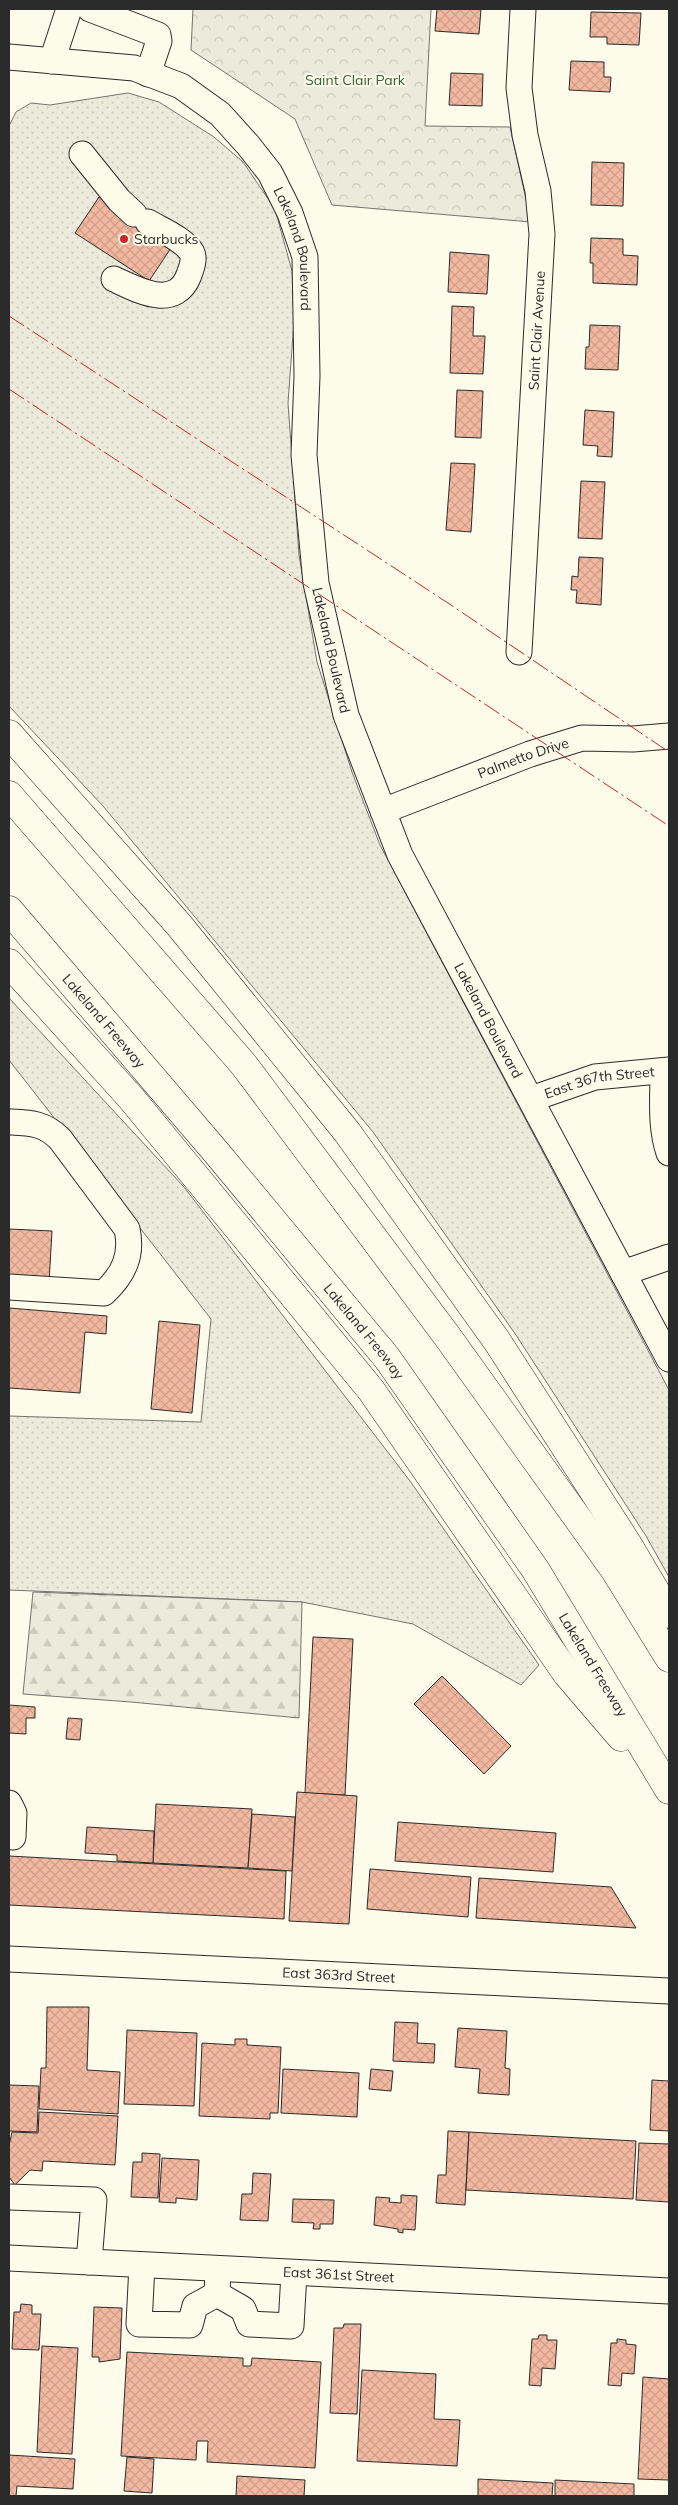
<svg xmlns="http://www.w3.org/2000/svg" width="678" height="2505" font-family="Mulish,sans-serif">
<style>
.grass{fill:url(#grass-dots);stroke:#74746e}
.forest{fill:url(#forest-firs);stroke:#74746e}
.park{fill:url(#park-crowns);stroke:#74746e}
.building{fill:url(#building-cross-hatch);stroke:#2b2b2b}
.lines{fill:none;stroke-linecap:round;stroke-linejoin:round}
.minor-casing{stroke:#2b2b2b;stroke-width:27}
.highway-casing{stroke:#2b2b2b;stroke-width:29}
.minor{stroke:#fdfbea;stroke-width:25}
.highway{stroke:#fdfbea;stroke-width:28}
.power{stroke:#c62828;stroke-width:1;stroke-dasharray:18 4 2.5 4;stroke-linecap:butt}
.poi-dot{fill:#c62828;stroke:#fdfbea;stroke-width:2}
.labels{text-anchor:middle;stroke-width:4;stroke-linejoin:round;paint-order:stroke}
.park-label{font-size:14px;fill:#34623c;stroke:#fdfbea}
.poi-label{font-size:14px;fill:#2b2b2b;stroke:#fdfbea;text-anchor:start}
.street-label{font-size:14px;fill:#2b2b2b;stroke:#fdfbea}
</style>
<defs>
<pattern id="grass-dots" width="8" height="8" patternUnits="userSpaceOnUse" patternTransform="scale(1.25)"><rect width="8" height="8" fill="#ecebdb"/><path d="M2 2h.1M6 6h.1" fill="none" stroke="#cbcabc" stroke-width="1.8" stroke-linecap="round"/></pattern>
<pattern id="forest-firs" width="22" height="20" patternUnits="userSpaceOnUse" patternTransform="scale(1.25)"><rect width="22" height="20" fill="#ecebdb"/><path d="M5 1l3.5 6h-7zM16 11l3.5 6h-7z" fill="#cbcabc"/></pattern>
<pattern id="park-crowns" width="20" height="18" patternUnits="userSpaceOnUse" patternTransform="scale(1.25)"><rect width="20" height="18" fill="#ecebdb"/><path d="M2 6a3 3 0 1 1 6 0M12 15a3 3 0 1 1 6 0" fill="none" stroke="#cbcabc"/></pattern>
<pattern id="building-cross-hatch" width="8" height="8" patternUnits="userSpaceOnUse" patternTransform="scale(1.25)"><rect width="8" height="8" fill="#f2b8a0"/><path d="M0 0l8 8M0 8l8-8" fill="none" stroke="#d09e8a"/></pattern>
</defs>
<rect width="100%" height="100%" fill="#fdfbea"/>
<!-- grass -->
<g class="grass">
<polygon points="128,93 159,102 214,137 243,162 275,209 292,271 294,321 288,403 299,555 317,662 352,772 380,845 669,1390 669,1577 646,1536 516,1335 373,1132 103,806 9,706 9,126 16,112 31,103 50,105"/>
<polygon points="9,998 184,1187 410,1481 539,1665 521,1685 413,1624 302,1602 9,1590 9,1416 201,1422 211,1319 9,1060"/>
</g>
<!-- forest -->
<polygon class="forest" points="33,1592 302,1602 299,1718 131,1702 23,1694"/>
<!-- park -->
<polygon class="park" points="193,9 431,9 425,126 510,127 531,222 332,205 295,119 191,50"/>
<!-- building -->
<g class="building">
<polygon points="437,9 481,9 479,34 435,31"/>
<polygon points="591,12 641,13 639,45 607,44 607,37 590,37"/>
<polygon points="571,61 604,62 604,77 611,77 610,92 569,90"/>
<polygon points="451,73 483,74 482,106 449,105"/>
<polygon points="592,162 624,163 623,206 591,205"/>
<polygon points="99,197 173,245 149,281 75,233"/>
<polygon points="591,238 623,239 623,255 638,256 637,285 593,283 593,263 590,263"/>
<polygon points="450,252 489,255 487,294 448,292"/>
<polygon points="452,306 474,307 473,336 485,336 483,374 450,373"/>
<polygon points="590,325 620,326 618,370 585,369 586,347 589,347"/>
<polygon points="457,390 483,391 481,438 455,437"/>
<polygon points="585,410 614,412 612,457 597,456 598,446 583,445"/>
<polygon points="451,463 475,464 471,532 446,530"/>
<polygon points="581,481 605,482 602,539 578,538"/>
<polygon points="579,557 603,558 601,605 576,603 577,590 571,590 572,576 578,577"/>
<polygon points="9,1229 52,1231 49,1283 9,1281"/>
<polygon points="9,1308 107,1316 106,1334 85,1332 80,1393 9,1388"/>
<polygon points="159,1321 200,1325 192,1413 151,1409"/>
<polygon points="313,1637 353,1639 345,1795 305,1793"/>
<polygon points="442,1676 511,1746 484,1774 414,1704"/>
<polygon points="9,1705 35,1707 35,1718 26,1718 26,1734 9,1733"/>
<polygon points="68,1718 82,1719 80,1740 66,1739"/>
<polygon points="297,1792 357,1796 349,1924 289,1921"/>
<polygon points="156,1804 252,1809 248,1868 153,1863"/>
<polygon points="252,1814 295,1817 292,1871 248,1868"/>
<polygon points="398,1822 556,1833 553,1872 395,1861"/>
<polygon points="87,1827 154,1831 153,1863 117,1861 117,1855 85,1853"/>
<polygon points="9,1856 286,1871 284,1919 9,1905"/>
<polygon points="370,1869 471,1877 468,1917 367,1909"/>
<polygon points="479,1878 611,1887 636,1928 476,1918"/>
<polygon points="47,2007 89,2007 87,2070 120,2072 118,2114 39,2109 41,2068 46,2068"/>
<polygon points="395,2022 418,2023 417,2043 435,2044 434,2063 393,2061"/>
<polygon points="458,2028 507,2031 505,2068 510,2069 509,2095 478,2093 480,2069 455,2067"/>
<polygon points="127,2030 197,2033 194,2106 124,2104"/>
<polygon points="235,2039 247,2039 247,2045 281,2047 278,2113 270,2113 270,2119 199,2116 202,2043 235,2045"/>
<polygon points="283,2069 359,2073 357,2117 281,2113"/>
<polygon points="371,2069 393,2071 391,2091 369,2089"/>
<polygon points="652,2080 669,2081 669,2131 650,2130"/>
<polygon points="9,2085 39,2086 37,2132 9,2131"/>
<polygon points="39,2112 118,2116 115,2165 43,2161 42,2171 30,2170 15,2185 9,2177 9,2146 12,2132 38,2133"/>
<polygon points="448,2131 469,2132 465,2205 436,2203 438,2175 446,2175"/>
<polygon points="469,2132 636,2141 633,2199 466,2190"/>
<polygon points="639,2143 669,2144 669,2202 636,2200"/>
<polygon points="142,2153 160,2154 158,2198 131,2197 133,2162 142,2162"/>
<polygon points="162,2158 199,2160 197,2200 176,2198 176,2203 159,2202"/>
<polygon points="253,2173 271,2174 268,2221 240,2220 242,2194 252,2194"/>
<polygon points="401,2195 417,2196 415,2230 403,2229 403,2233 398,2232 398,2229 374,2225 376,2197 390,2198 389,2202 401,2203"/>
<polygon points="293,2199 334,2200 333,2224 320,2224 320,2229 313,2229 314,2223 292,2222"/>
<polygon points="21,2304 32,2305 32,2314 41,2314 39,2350 12,2349 14,2312 20,2312"/>
<polygon points="94,2307 122,2308 120,2359 99,2362 99,2357 92,2357"/>
<polygon points="344,2324 361,2324 357,2414 330,2413 334,2328 343,2328"/>
<polygon points="539,2335 547,2335 547,2340 557,2340 555,2369 542,2368 541,2386 529,2385 532,2339 538,2339"/>
<polygon points="617,2339 626,2340 626,2344 636,2345 634,2374 622,2373 621,2386 608,2385 611,2343 617,2343"/>
<polygon points="42,2346 78,2348 72,2454 37,2452"/>
<polygon points="127,2352 243,2358 243,2366 251,2366 252,2358 321,2362 315,2468 207,2462 208,2441 197,2441 196,2460 121,2456"/>
<polygon points="362,2370 436,2374 434,2419 460,2420 457,2466 357,2461"/>
<polygon points="643,2377 669,2379 669,2480 638,2479"/>
<polygon points="9,2455 75,2459 73,2489 17,2486 16,2496 9,2496"/>
<polygon points="127,2457 154,2459 152,2493 124,2491"/>
<polygon points="237,2476 305,2480 304,2496 236,2496"/>
<polygon points="478,2479 553,2483 552,2496 478,2496"/>
<polygon points="555,2480 634,2484 634,2496 555,2496"/>
</g>
<g class="lines">
<!-- minor casing -->
<g class="minor-casing">
<g id="minor">
<polyline points="90,9 158,35 159,41 148,74"/>
<path id="s1" d="M9,57l125,11 47,18 39,28 28,31 22,28 20,40 15,44 2,119 -3,79 12,128 30,132 54,140 269,504"/>
<polyline points="52,61 69,9"/>
<polyline points="82,154 119,200 134,214"/>
<path d="M114,279c24,11 61,32 75,-4 2,-6 6,-15 3,-22 -8,-14 -31,-23 -44,-31"/>
<path id="s2" d="M519,652l23,-418 -4,-43 -13,-56 -6,-47 4,-79"/>
<path id="s3" d="M383,811l147,-57 52,-16 51,1 36,-3"/>
<path d="M663,1071c0,27 -3,56 6,82"/>
<path id="s4" d="M531,1099l64,-22 74,-7"/>
<path d="M9,1122c22,1 35,1 51,17l67,90c6,27 -4,46 -23,64l-95,-6"/>
<polyline points="623,1273 669,1257"/>
<polyline points="9,1803 14,1813 13,1837"/>
<path id="s5" d="M9,1959l660,32"/>
<polyline points="9,2197 94,2200 89,2262"/>
<path id="s6" d="M9,2258l660,33"/>
<polyline points="142,2265 139,2324 190,2325 195,2306 217,2294 218,2269"/>
<polyline points="217,2294 243,2309 249,2324 291,2326 294,2273"/>
</g>
</g>
<!-- highway casing -->
<g class="highway-casing">
<g id="highway">
<polyline points="9,734 179,925 347,1132 497,1341 627,1543 669,1614"/>
<polyline points="9,795 244,1065 447,1336 614,1569 669,1658"/>
<path id="s7" d="M9,910l207,242 171,206 148,211 134,221"/>
<polyline points="9,963 131,1098 371,1390 567,1674 621,1737"/>
</g>
</g>
<!-- minor -->
<use href="#minor" class="minor"/>
<!-- highway -->
<use href="#highway" class="highway"/>
<!-- power -->
<g class="power">
<polyline points="9,316 451,605 669,752"/>
<polyline points="9,389 669,826"/>
</g>
</g>
<!-- markers -->
<circle class="poi-dot" cx="124" cy="239" r="5"/>
<g class="labels">
<!-- park labels -->
<g class="park-label">
<text x="355" y="85">Saint Clair Park</text>
</g>
<!-- poi labels -->
<g class="poi-label">
<text x="134" y="244">Starbucks</text>
</g>
<!-- street labels -->
<g class="street-label">
<text dy="5" stroke="none"><textPath href="#s1" startOffset="382">Lakeland Boulevard</textPath></text>
<text dy="5" stroke="none"><textPath href="#s2" startOffset="322">Saint Clair Avenue</textPath></text>
<text dy="5" stroke="none"><textPath href="#s1" startOffset="788">Lakeland Boulevard</textPath></text>
<text dy="5" stroke="none"><textPath href="#s3" startOffset="150">Palmetto Drive</textPath></text>
<text dy="5" stroke="none"><textPath href="#s7" startOffset="146">Lakeland Freeway</textPath></text>
<text dy="5" stroke="none"><textPath href="#s1" startOffset="1192">Lakeland Boulevard</textPath></text>
<text dy="5" stroke="none"><textPath href="#s4" startOffset="71">East 367th Street</textPath></text>
<text dy="5" stroke="none"><textPath href="#s7" startOffset="551">Lakeland Freeway</textPath></text>
<text dy="5" stroke="none"><textPath href="#s7" startOffset="956">Lakeland Freeway</textPath></text>
<text dy="5" stroke="none"><textPath href="#s5" startOffset="330">East 363rd Street</textPath></text>
<text dy="5" stroke="none"><textPath href="#s6" startOffset="330">East 361st Street</textPath></text>
</g>
</g>
<!-- border -->
<rect width="678" height="2505" fill="none" stroke="#2b2b2b" stroke-width="20"/>
</svg>
